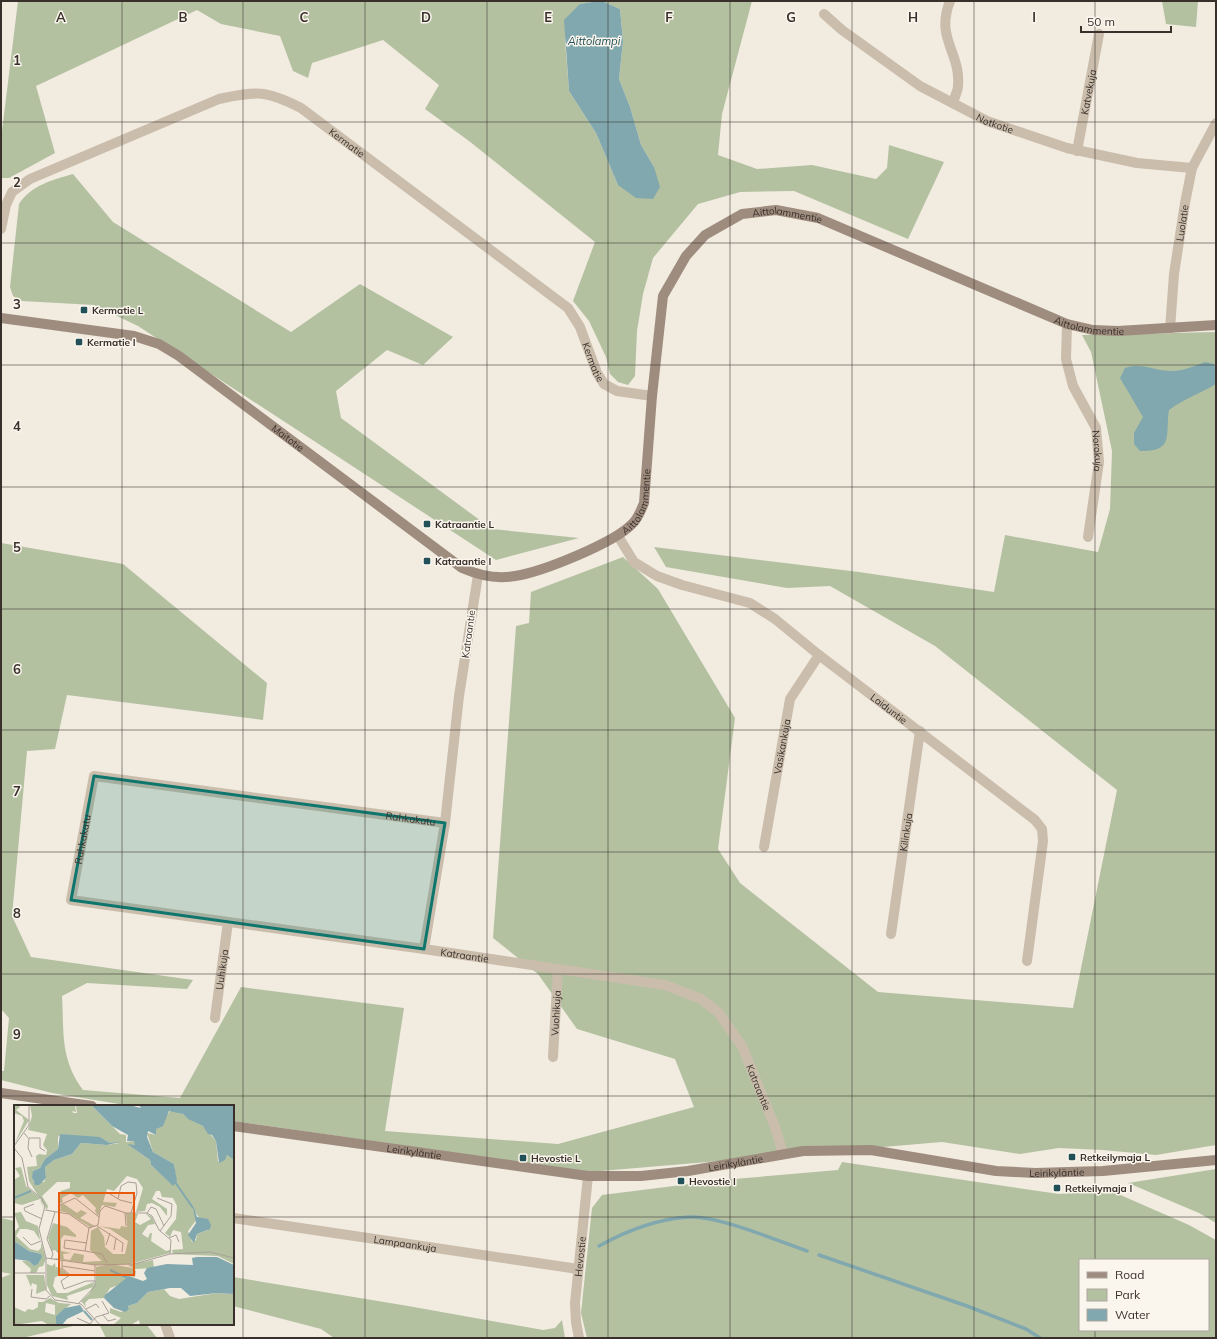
<svg xmlns="http://www.w3.org/2000/svg" width="1217" height="1339" font-family="Mulish,sans-serif">
<style>
.green{fill:#b3c1a1;fill-rule:evenodd}
.water{fill:#80a8ae}
.lines{fill:none;stroke-linecap:round;stroke-linejoin:round}
.stream{stroke:#80a8ae;stroke-width:3.5}
.street{stroke:#cabdac;stroke-width:10}
.secondary{stroke:#9e8c7e;stroke-width:10}
.marked{fill:#0f766e;fill-opacity:0.2;stroke:#0f766e;stroke-width:3;stroke-linejoin:round}
.grid{fill:none;stroke:#39302b;stroke-width:1;stroke-opacity:0.55}
.poi-dot{fill:#225058;stroke:#faf5ed;stroke-width:1.5}
.labels{text-anchor:middle;stroke-width:3;stroke-linejoin:round;paint-order:stroke}
.street-label{font-size:10px;fill:#39302b;stroke:#faf5ed}
.poi-label{font-size:10px;font-weight:bold;fill:#39302b;stroke:#faf5ed;text-anchor:start}
.water-label{font-size:11px;font-style:italic;fill:#225058;stroke:#faf5ed}
.inset-river{fill:none;stroke:#80a8ae;stroke-width:2}
.inset-road{fill:none;stroke:#a8a098;stroke-width:1}
.view{fill:#e8590c;fill-opacity:0.15;stroke:#e8590c;stroke-width:2}
.inset-edge{fill:none;stroke:#39302b;stroke-width:2}
.grid-label{font-size:13px;text-anchor:middle;font-weight:bold;fill:#39302b;stroke:#faf5ed;stroke-width:3;stroke-linejoin:round;paint-order:stroke}
</style>
<rect width="100%" height="100%" fill="#f2ebe0"/>
<!-- green -->
<g class="green">
<polygon points="18,1 598,1 580,4 565,40 569,91 596,133 618,185 654,167 641,145 630,107 619,79 623,41 620,9 602,1 752,1 722,114 718,155 757,169 812,165 876,179 887,168 889,145 944,162 908,239 794,191 740,192 698,204 653,258 643,294 637,331 635,376 628,385 618,382 610,374 606,357 589,321 573,301 595,242 469,141 425,109 439,85 383,40 312,63 308,78 293,71 280,36 221,24 197,10 36,86 55,153 9,178 1,178 1,139"/>
<polygon points="1162,1 1198,1 1196,27 1166,24"/>
<path d="M73,174l40,48 178,110 69,-48 93,53 -30,28 -36,-15 -51,41 5,27 151,111 87,9 -83,22 -358,-234 -44,-21 -72,-4 -9,-5 -3,-9 9,-83c12,-19 34,-24 54,-30z"/>
<path d="M1216,332v813l-60,10 -53,-5 -44,-2 -39,6 -78,-12 -353,30 -356,-51v-15h-102l-79,-13 -51,-13v-9h3l5,-53 -8,-9v-466l122,21 144,119 -4,37 -196,-25 -12,54 -28,2 -15,165 19,41 162,23 -6,9 -100,-6 -25,13c2,36 -2,63 21,94l97,8 61,-111 163,21 -19,123 173,13 136,-37 -19,-48 -98,-30 -39,-55 -45,-36 23,-312 13,-3 2,-31 92,-35 35,32 77,129 -17,131 22,34 138,109 195,16 44,-218 -182,-144 -105,-60 -43,2 -121,-21 -12,-20 205,25 135,20 11,-57 93,17 12,-43 2,-58 -21,-99 -9,-17z"/>
<path d="M842,1162l217,32 50,-4 80,35 27,15v98h-629l-6,-25 11,-105 10,-13 120,-15 116,-10zM1080,1260h128v70h-128z"/>
<polygon points="1216,1169 1216,1223 1199,1213 1128,1183"/>
<polygon points="1,1218 15,1221 15,1324 82,1324 22,1338 1,1338 1,1278 11,1274 1,1272"/>
<polygon points="233,1277 408,1306 543,1330 555,1328 562,1320 565,1338 334,1338 321,1329 233,1306"/>
<polygon points="99,1324 146,1324 157,1338 106,1338"/>
</g>
<!-- water -->
<g class="water">
<polygon points="598,1 602,1 620,9 623,41 619,79 630,107 641,145 654,167 660,187 653,199 636,198 618,185 596,133 569,91 564,20 580,4"/>
<path d="M1205,362l9,2 2,4v16c-15,9 -32,15 -47,26 -4,24 6,42 -29,41l-6,-7v-11l9,-16 -23,-39 5,-10c18,-6 28,3 47,3 11,0 23,-5 33,-9z"/>
</g>
<g class="lines">
<!-- stream -->
<g class="stream">
<path d="M599,1246c27,-15 58,-27 90,-29 28,-2 89,24 118,34"/>
<polyline points="819,1255 967,1306 1026,1329 1040,1338"/>
</g>
<!-- street -->
<g class="street">
<path d="M950,1c-15,38 11,51 8,85 0,5 -4,12 -5,17"/>
<path id="s1" d="M824,14l18,16 78,56 67,35 80,27 70,15 55,5"/>
<path id="s2" d="M1077,151l22,-117"/>
<path id="s3" d="M1,229l5,-24 6,-13 18,-13 189,-80c38,-8 47,-9 82,9l267,200 12,19 17,46 7,11 13,7 35,5"/>
<path id="s4" d="M1067,324l-1,35 7,27 23,42 3,34 -11,75"/>
<path id="s5" d="M1170,329l4,-55 11,-71 7,-35 24,-45"/>
<path id="s6" d="M618,536l16,26 23,14 25,9 68,18 25,16 44,36 216,165 7,9 1,12 -16,120"/>
<path id="s7" d="M478,575l-19,121 -14,127 -21,126 241,36 36,14 17,13 24,34 33,81 8,27"/>
<path id="s8" d="M764,847l26,-148 29,-44"/>
<path id="s9" d="M891,934l29,-203"/>
<path id="s10" d="M424,949l-353,-49 23,-124 351,47"/>
<path id="s11" d="M215,1018l13,-96"/>
<path id="s12" d="M553,1057l5,-88"/>
<path id="s13" d="M233,1218l345,51"/>
<polyline points="165,1324 170,1338"/>
<path id="s14" d="M579,1338l-3,-16 -1,-19 13,-127"/>
</g>
<!-- secondary -->
<g class="secondary">
<path id="s15" d="M1,318l133,18 25,8 20,12 283,212c16,7 36,11 53,8 27,-4 99,-33 117,-52 6,-5 9,-14 12,-21l8,-107 11,-100 23,-40 19,-21 37,-21 34,-4 42,8 249,106 26,6 25,1 98,-6"/>
<polyline points="1,1093 92,1106"/>
<path id="s16" d="M233,1126l355,50h53l47,-5 115,-20 68,-1 125,21 39,2 68,-2 113,-11"/>
</g>
</g>
<!-- marked area -->
<path class="marked" d="M94,776l351,47 -21,126 -353,-49z"/>
<!-- grid -->
<path class="grid" d="M122,1v1105M243,1v1337M365,1v1337M487,1v1337M608,1v1337M730,1v1337M852,1v1337M974,1v1337M1095,1v1259M1,122h1215M1,243h1215M1,365h1215M1,487h1215M1,609h1215M1,730h1215M1,852h1215M1,974h1215M1,1096h1215M1,1217h14M233,1217h983M122,1324v14M1095,1330v8"/>
<!-- markers -->
<g class="poi-dot">
<rect x="80" y="306" width="8" height="8" rx="2"/>
<rect x="75" y="338" width="8" height="8" rx="2"/>
<rect x="423" y="520" width="8" height="8" rx="2"/>
<rect x="423" y="557" width="8" height="8" rx="2"/>
<rect x="1068" y="1153" width="8" height="8" rx="2"/>
<rect x="519" y="1154" width="8" height="8" rx="2"/>
<rect x="677" y="1177" width="8" height="8" rx="2"/>
<rect x="1053" y="1184" width="8" height="8" rx="2"/>
</g>
<g class="labels">
<!-- street labels -->
<g class="street-label">
<text dy="4" stroke="none"><textPath href="#s2" startOffset="60">Katvekuja</textPath></text>
<text dy="4" stroke="none"><textPath href="#s1" startOffset="204">Notkotie</textPath></text>
<text dy="4" stroke="none"><textPath href="#s3" startOffset="409">Kermatie</textPath></text>
<text dy="4" stroke="none"><textPath href="#s15" startOffset="1116">Aittolammentie</textPath></text>
<text dy="4" stroke="none"><textPath href="#s5" startOffset="107">Luolatie</textPath></text>
<text dy="4" stroke="none"><textPath href="#s15" startOffset="1440">Aittolammentie</textPath></text>
<text dy="4" stroke="none"><textPath href="#s3" startOffset="745">Kermatie</textPath></text>
<text dy="4" stroke="none"><textPath href="#s15" startOffset="320">Maitotie</textPath></text>
<text dy="4" stroke="none"><textPath href="#s4" startOffset="134">Norokuja</textPath></text>
<text dy="4" stroke="none"><textPath href="#s15" startOffset="744">Aittolammentie</textPath></text>
<text transform="translate(468 634) rotate(-82)" y="4">Katraantie</text>
<text dy="4" stroke="none"><textPath href="#s6" startOffset="329">Laiduntie</textPath></text>
<text dy="4" stroke="none"><textPath href="#s8" startOffset="102">Vasikankuja</textPath></text>
<text dy="4" stroke="none"><textPath href="#s10" startOffset="802">Rahkakatu</textPath></text>
<text dy="4" stroke="none"><textPath href="#s9" startOffset="103">Kilinkuja</textPath></text>
<text dy="4" stroke="none"><textPath href="#s10" startOffset="418">Rahkakatu</textPath></text>
<text dy="4" stroke="none"><textPath href="#s7" startOffset="419">Katraantie</textPath></text>
<text dy="4" stroke="none"><textPath href="#s11" startOffset="49">Uuhikuja</textPath></text>
<text dy="4" stroke="none"><textPath href="#s12" startOffset="44">Vuohikuja</textPath></text>
<text dy="4" stroke="none"><textPath href="#s7" startOffset="768">Katraantie</textPath></text>
<text dy="4" stroke="none"><textPath href="#s16" startOffset="183">Leirikyläntie</textPath></text>
<text dy="4" stroke="none"><textPath href="#s16" startOffset="507">Leirikyläntie</textPath></text>
<text dy="4" stroke="none"><textPath href="#s16" startOffset="831">Leirikyläntie</textPath></text>
<text dy="4" stroke="none"><textPath href="#s13" startOffset="174">Lampaankuja</textPath></text>
<text dy="4" stroke="none"><textPath href="#s14" startOffset="82">Hevostie</textPath></text>
</g>
<!-- poi labels -->
<g class="poi-label">
<text x="92" y="314">Kermatie L</text>
<text x="87" y="346">Kermatie I</text>
<text x="435" y="528">Katraantie L</text>
<text x="435" y="565">Katraantie I</text>
<text x="1080" y="1161">Retkeilymaja L</text>
<text x="531" y="1162">Hevostie L</text>
<text x="689" y="1185">Hevostie I</text>
<text x="1065" y="1192">Retkeilymaja I</text>
</g>
<!-- water labels -->
<g class="water-label">
<text x="594" y="45">Aittolampi</text>
</g>
</g>
<!-- overview -->
<g transform="translate(14 1105)">
<rect width="220" height="220" fill="#f2ebe0"/>
<path d="M4,0l2,2 -4,3 13,10 -14,23 9,-22 -2,-5 -8,-3v-6zM16,0h45l1,7 -4,-1 1,2h4l-1,-8h15l29,29 6,1v7l8,-1 3,3 -7,2 20,14 1,5 20,19 5,-6 -2,-14 -21,-12 -6,-19 9,2v-6l15,-19 12,4 4,4 16,8 13,15 2,21 10,-7 6,5v104l-16,-8 -45,-2 -1,-4 11,-1 -2,-17 -8,-2 -3,7 -5,-4 11,-14 1,-13 -4,-8 -11,-1 -2,-6h-4l-4,8 15,10v7l-7,-9 -8,-4 -5,1 -2,7 -9,1 7,-24 -6,-9 -10,-3 -13,15 -7,-2 -4,13 14,1 -2,4 -13,-2 -4,11 -3,-5 1,-3 -13,-13 -5,3 -7,-5 -9,5 1,4 -5,3 3,-14 9,-3v-6h-13l-15,14 6,10 -1,4 -18,-29 -2,-14 10,-1 -1,-10 3,-2 7,1 1,-5 -4,-5 4,-11 -19,-4 4,-14zM47,29l14,3h25l10,6h10l-13,2 -26,-2 -9,11 -18,6 -9,7 1,11 -2,4h-11v-11l7,-3 5,-9 13,-10v-12zM179,104l15,21 -11,4 -1,6 -4,2 -4,-11 9,-12zM7,62l5,19 15,13 3,11 -4,-11 -18,6 -8,-2v-23l6,-4 -5,-8zM50,99l13,9 4,-3 6,3 -7,5 15,8 -5,1 -22,-14 -8,-2 1,-6zM7,107l5,9 12,5 2,14 -6,-9 -7,-2h-7l-4,7 14,13 8,2 3,-3v-6l5,17 -3,7 -4,1 -3,6h-6l1,-4 -9,-8h7l5,5 5,-3 2,-9 -12,-3 -15,-10v-9l5,-5 -5,-14zM112,108l12,1 -3,8 5,3 11,-6 -6,-6 7,4 3,7 -7,1 -6,9 6,4 2,-5h2l-1,8 15,10 4,-1v3l-40,11 -35,1 -43,-7h7l1,-3 -5,-5 -3,1 -4,-13 5,-15 14,4 9,8v2l-12,-2 -3,4v12l10,2 -8,1 1,5 6,1 4,-7 10,2 -1,7 19,-1 -12,-11 1,-19 7,-4 6,10 1,10 8,7h12l3,-13 -18,-12 -11,-3 21,3 1,-3 6,1zM139,155l1,8 -19,1 -7,-4zM41,158l1,7v-3l5,1 8,7 -2,2 -2,-3 -10,3 -2,9 4,7h10l27,-11 -1,5 -26,9 1,4 -16,-4 -5,-11v-21l5,2zM97,159l21,4 4,3 -1,6 -6,-1 -10,9 -9,3 -6,10 -15,1 -4,4 1,4 -5,-6 8,-7 7,-13v-14zM12,170h18l2,15 -10,4 1,-9 -5,-2 -1,4zM150,184l6,7 9,3 38,-6 17,1v31h-94l-1,-5 -8,5h-18l8,-7 -11,-5v-5l11,4 8,-3 -1,-3 9,-3 11,-11zM36,193l9,5 12,1 -15,12v9h-7l-7,-4 -28,4v-18l11,5 3,-3 5,1 5,-3v-5h5zM32,198l9,2v10l-10,-3z" fill="#b3c1a1" fill-rule="evenodd"/>
<path d="M77,0h38l12,3 -2,-3h95v55l-7,-5 -2,5 -6,3 -3,-22 -4,-6 -4,-1 -5,-8 -15,-7 -5,-5 -14,-3 -6,15 -7,3v6l-8,-4 -1,6 6,15 21,12 3,17 -4,5 -22,-21 -1,-5 -23,-16 8,1 -1,-4h-7l1,-6 -16,-9zM46,29l40,3 10,6 11,-1 -14,3 -26,-2 -9,11 -18,6 -9,7 1,11 -7,7h-4l-3,-8 1,-6 7,-3 5,-9 13,-10zM179,103h1l3,9 11,2 3,6 -1,4 -13,5 -3,9 -6,-8 8,-12zM0,136l15,10 12,3 1,3 -4,7 -4,2 -5,-5 -15,-2zM183,152h20l17,8v29l-17,-1 -27,3 -9,-8h-11l-22,4 -11,11 -9,3 1,3 -4,3 -11,-4 -10,-10 1,-3 24,-19 14,5 4,-2 -3,-6 3,-5 20,-4 26,1 -1,-7zM66,200l4,6 -17,8 -5,6h-6v-9l9,-8z" fill="#80a8ae"/>
<path class="inset-river" d="M161,77l18,26M0,93l17,-7M96,165l18,8M70,206l8,9"/>
<path class="inset-road" d="M10,28l5,6 -1,9 4,9M15,33h11v10l5,3M0,41l15,-21v-20M0,43l8,10 6,29 14,12 3,7 -6,23 7,29v32l9,10 26,4 19,21M96,89l10,6 12,3M143,93l15,6 -1,12 -11,15M104,94l3,-13 7,-4 8,1 1,10 -6,20M20,99l-10,4 1,3 17,8M31,105l24,4 20,14 9,-3 2,-14 5,-5 21,7h21l5,3 7,14 12,10 -1,14M45,107l1,-7 15,-7 24,19M111,108l1,13M133,108l4,-6 5,2 8,17M83,121l26,17 -1,9M75,123l-4,23 17,3 5,9M9,132l8,8 10,-4M155,133l7,-3 3,7M92,140l4,-12M100,145l2,-12M71,146l-21,-3 1,-8 22,3M32,153l49,7 39,-1 36,-10 40,-2 24,6M37,154l2,-5 -6,-15 8,-27M48,155v8l8,7 -9,6 3,8 22,-8h10M48,161l33,5M0,168h31M18,184l-1,8 15,2 4,-3M65,198l16,-17v-21M72,204l10,-5 3,4M89,210l5,6 8,-2M63,213l13,6M75,220l7,-8 13,-4 -7,-12"/>
<path class="view" d="M45,88h75v82h-75z"/>
<rect width="220" height="220" class="inset-edge"/>
</g>
<g class="grid-label">
<text x="61" y="22">A</text>
<text x="183" y="22">B</text>
<text x="304" y="22">C</text>
<text x="426" y="22">D</text>
<text x="548" y="22">E</text>
<text x="669" y="22">F</text>
<text x="791" y="22">G</text>
<text x="913" y="22">H</text>
<text x="1034" y="22">I</text>
<text x="17" y="65">1</text>
<text x="17" y="187">2</text>
<text x="17" y="309">3</text>
<text x="17" y="431">4</text>
<text x="17" y="552">5</text>
<text x="17" y="674">6</text>
<text x="17" y="796">7</text>
<text x="17" y="918">8</text>
<text x="17" y="1039">9</text>
</g>
<!-- border -->
<rect width="1217" height="1339" fill="none" stroke="#39302b" stroke-width="4"/>
<!-- legend -->
<rect x="1079" y="1259" width="130" height="72" fill="#faf5ed" stroke="#ada69f"/>
<rect x="1087" y="1272" width="20" height="6" fill="#9e8c7e" stroke="#ada69f"/>
<text x="1115" y="1279" font-size="12" fill="#39302b">Road</text>
<rect x="1087" y="1289" width="20" height="12" fill="#b3c1a1" stroke="#ada69f"/>
<text x="1115" y="1299" font-size="12" fill="#39302b">Park</text>
<rect x="1087" y="1309" width="20" height="12" fill="#80a8ae" stroke="#ada69f"/>
<text x="1115" y="1319" font-size="12" fill="#39302b">Water</text>
<!-- scale -->
<path d="M1081 26v6h90v-6" fill="none" stroke="#39302b" stroke-width="2"/>
<text x="1087" y="26" font-size="12" fill="#39302b" stroke="#faf5ed" stroke-width="3" paint-order="stroke">50 m</text>
</svg>
